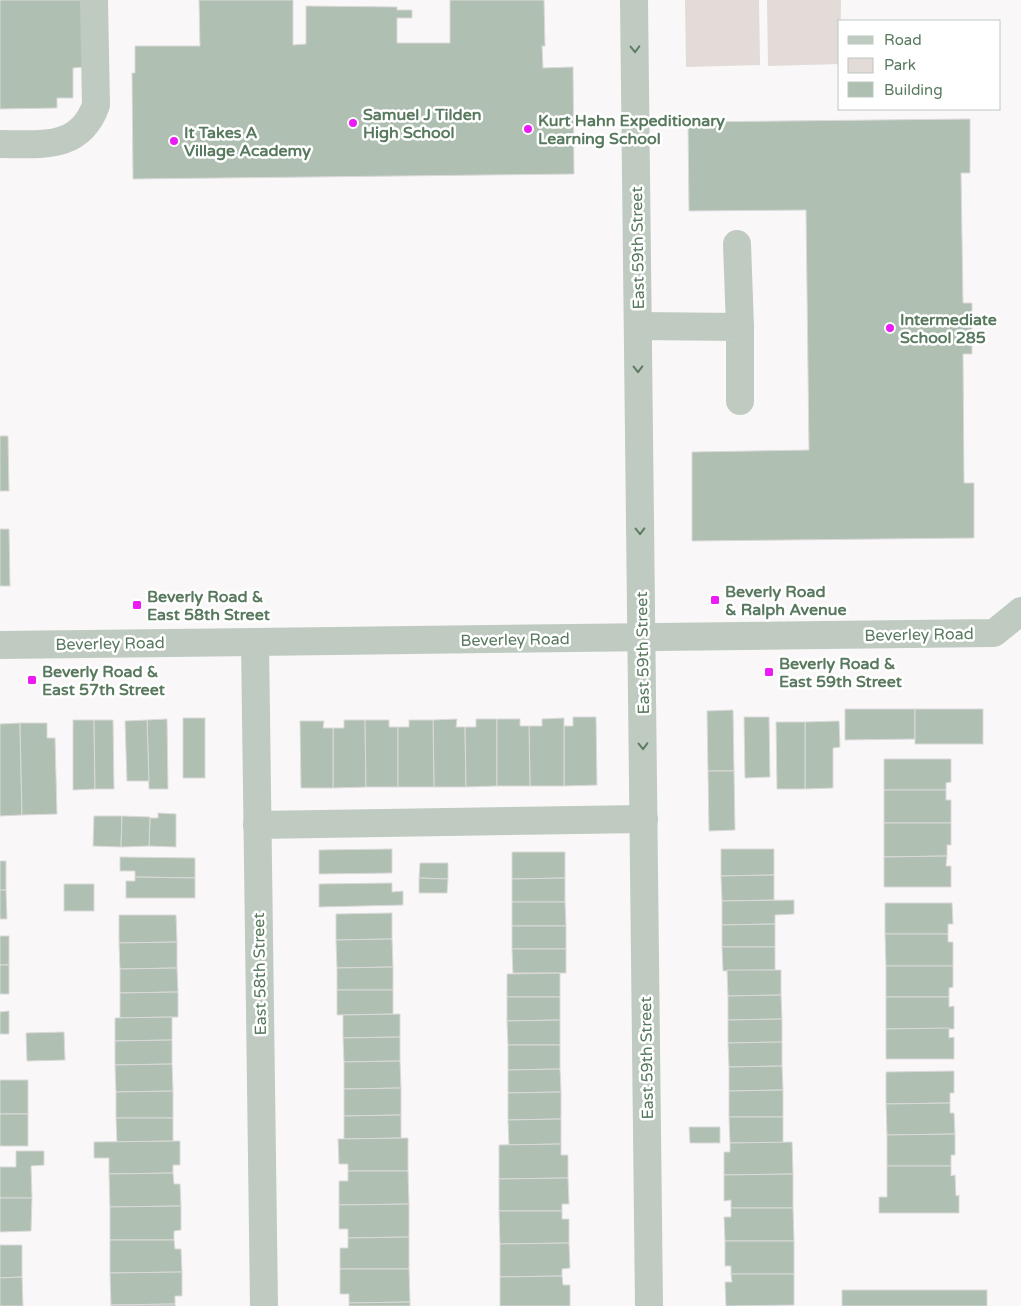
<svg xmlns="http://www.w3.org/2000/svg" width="1021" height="1306" font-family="'Varela Round',sans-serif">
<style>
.green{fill:#e2dbd7}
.building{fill:#afbfb1;stroke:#dbd9da}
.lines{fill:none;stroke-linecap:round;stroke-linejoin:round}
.minor{stroke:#bfcac1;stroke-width:28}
.oneway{stroke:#5d7d63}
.poi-dot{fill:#eb1af6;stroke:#fff;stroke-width:2}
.labels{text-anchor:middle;stroke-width:5;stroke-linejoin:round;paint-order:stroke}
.poi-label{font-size:16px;font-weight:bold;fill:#58795e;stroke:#fff;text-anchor:start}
.street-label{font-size:16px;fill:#58795e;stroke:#fff}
</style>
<rect width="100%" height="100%" fill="#faf7f8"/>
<!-- green -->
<g class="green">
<polygon points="685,0 759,0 760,65 686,67"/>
<polygon points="767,0 841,0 840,64 768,66"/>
</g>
<!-- building -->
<g class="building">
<polygon points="0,0 84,0 85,67 73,68 73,98 57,98 57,108 0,109"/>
<polygon points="199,0 293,0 293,45 306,44 306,6 397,7 397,10 412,10 412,18 397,18 397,43 450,43 450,0 544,0 545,46 542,46 543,68 573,67 574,174 133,179 132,73 135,73 135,46 200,46"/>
<polygon points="970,119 970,173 961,173 963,303 972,303 972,354 963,354 964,483 974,483 974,538 692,541 692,452 809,450 806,210 689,211 688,122"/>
<polygon points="0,436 8,436 9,491 0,491"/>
<polygon points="0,529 9,529 10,586 0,586"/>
<polygon points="845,709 915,709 915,739 845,740"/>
<rect x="915" y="709" width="68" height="35"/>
<polygon points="733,710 734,771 708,771 707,711"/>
<polygon points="573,717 596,717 597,785 564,786 564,726 573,726"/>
<polygon points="744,717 769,717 770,777 745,778"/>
<rect x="183" y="718" width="22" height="60"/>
<polygon points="564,718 564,786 530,786 529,726 542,726 542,719"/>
<polygon points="167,719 168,789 149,789 147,720"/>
<polygon points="457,719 456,727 465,727 466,787 434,787 433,720"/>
<polygon points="476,719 497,719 497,786 466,787 465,727 476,727"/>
<polygon points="497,719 520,719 520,726 529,726 530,786 497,786"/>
<polygon points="73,720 94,720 95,789 73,790"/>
<polygon points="94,720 113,720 114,789 95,789"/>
<polygon points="147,720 149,781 127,781 125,721"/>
<polygon points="344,720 365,720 366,787 333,788 333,728 344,728"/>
<polygon points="365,720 389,720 389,727 398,727 398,787 366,787"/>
<polygon points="409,720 433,720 434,787 398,787 398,727 409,727"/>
<polygon points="300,721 324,721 323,728 333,728 333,788 301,788"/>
<polygon points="839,721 840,747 833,748 833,788 805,789 805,722"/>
<polygon points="776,722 805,722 805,789 777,789"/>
<polygon points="20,723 22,815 0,816 0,724"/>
<polygon points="20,723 47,723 47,738 55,738 57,814 22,815"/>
<polygon points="884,759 951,759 951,782 946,783 946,790 884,790"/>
<polygon points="708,771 734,771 735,830 709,831"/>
<polygon points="884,790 946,790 946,800 951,800 951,823 884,823"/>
<polygon points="158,813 176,814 176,847 149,846 150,818 158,818"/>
<polygon points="94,816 122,816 121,847 93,846"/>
<polygon points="122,816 150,817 149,846 121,847"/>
<polygon points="884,823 951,823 951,845 947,845 947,856 884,857"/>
<polygon points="392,849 392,873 319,874 319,850"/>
<polygon points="721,849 774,849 774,875 721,876"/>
<polygon points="512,852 565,852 565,878 512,879"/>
<polygon points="947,856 946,866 951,866 951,887 884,887 884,857"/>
<polygon points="120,857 195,858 195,878 135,877 135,871 120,871"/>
<rect x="0" y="861" width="6" height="29"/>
<polygon points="420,863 448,863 448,879 419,878"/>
<polygon points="774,875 774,900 722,901 721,876"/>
<polygon points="135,877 195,878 195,898 126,898 126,881 135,881"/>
<polygon points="419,878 448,879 447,893 419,893"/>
<polygon points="565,878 565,902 512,902 512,879"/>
<polygon points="392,883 392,892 403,891 403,905 319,907 319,884"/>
<rect x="64" y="884" width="30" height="27"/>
<polygon points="0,890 6,890 7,919 0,919"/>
<polygon points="794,900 794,914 775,915 775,924 722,925 722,901"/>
<polygon points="512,902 565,902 566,926 512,926"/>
<polygon points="885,903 952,903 953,924 948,924 948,934 885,934"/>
<polygon points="392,913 392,939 336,940 336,914"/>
<polygon points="119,915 176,915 177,942 119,943"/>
<polygon points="775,924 775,947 722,947 722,925"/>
<rect x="512" y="926" width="54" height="23"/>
<polygon points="885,934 948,934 948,942 953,942 953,966 886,966"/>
<rect x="0" y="936" width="9" height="29"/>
<polygon points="392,939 393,967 337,968 336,940"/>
<polygon points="177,942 177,968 120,969 119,943"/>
<polygon points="722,947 775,947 775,970 723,971"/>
<polygon points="512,949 566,949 566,973 513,973"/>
<rect x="0" y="965" width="9" height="29"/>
<polygon points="886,966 953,966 953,987 949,988 949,997 886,997"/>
<polygon points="393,967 393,990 337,990 337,968"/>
<polygon points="177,968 178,992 120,993 120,969"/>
<polygon points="727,970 781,970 781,995 728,996"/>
<polygon points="560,973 560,997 507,997 507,974"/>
<polygon points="337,990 393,990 393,1014 337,1015"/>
<polygon points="178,992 178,1017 120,1018 120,993"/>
<polygon points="781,995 782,1019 728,1020 728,996"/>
<polygon points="507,997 560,997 560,1020 507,1021"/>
<polygon points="886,997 949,997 949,1007 954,1006 954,1029 886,1029"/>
<polygon points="9,1011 9,1034 0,1034 0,1012"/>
<polygon points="400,1014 400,1037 343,1038 343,1015"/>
<polygon points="172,1017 172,1040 115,1041 115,1018"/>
<polygon points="782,1019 782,1042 728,1043 728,1020"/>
<polygon points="560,1020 560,1045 508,1045 507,1021"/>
<polygon points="949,1028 949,1038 954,1037 954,1059 886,1059 886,1029"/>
<polygon points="64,1032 65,1060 27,1061 26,1033"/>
<polygon points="400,1037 400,1061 344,1062 343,1038"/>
<polygon points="172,1040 172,1064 115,1065 115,1041"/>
<polygon points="782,1042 782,1066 729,1067 728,1043"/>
<polygon points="508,1045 560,1045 560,1069 508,1070"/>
<polygon points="400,1061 401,1088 344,1089 344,1062"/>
<polygon points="172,1064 173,1091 116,1092 115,1065"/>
<polygon points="782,1066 783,1090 729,1091 729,1067"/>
<polygon points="560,1069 561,1092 508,1093 508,1070"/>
<polygon points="954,1071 954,1093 950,1093 950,1103 886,1104 886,1072"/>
<rect x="0" y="1080" width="28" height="34"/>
<polygon points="401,1088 401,1115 344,1116 344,1089"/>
<polygon points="783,1090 783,1117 729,1117 729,1091"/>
<polygon points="173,1091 173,1118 116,1118 116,1092"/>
<polygon points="561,1092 561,1119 508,1120 508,1093"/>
<polygon points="950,1103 950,1113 954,1113 955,1134 887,1135 886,1104"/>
<rect x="0" y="1114" width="28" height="32"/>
<polygon points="401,1115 401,1138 344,1139 344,1116"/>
<polygon points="729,1117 783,1117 783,1143 730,1143"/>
<polygon points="116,1118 173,1118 173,1141 117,1142"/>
<polygon points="561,1119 561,1144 509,1145 508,1120"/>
<polygon points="689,1127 720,1127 720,1143 690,1143"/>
<polygon points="955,1134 955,1155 951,1155 951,1166 887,1166 887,1135"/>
<polygon points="408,1138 408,1171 348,1171 348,1164 339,1164 338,1139"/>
<polygon points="180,1141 180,1165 173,1165 173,1173 109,1174 109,1158 94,1158 94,1142"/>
<polygon points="792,1142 793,1174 724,1175 724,1152 730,1152 730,1143"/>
<polygon points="561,1144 561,1155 568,1155 568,1178 499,1179 499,1145"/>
<polygon points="16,1151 44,1151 44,1165 31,1166 32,1198 0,1198 0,1167 16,1167"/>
<polygon points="887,1166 951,1166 951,1176 955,1175 956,1196 959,1195 959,1213 879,1213 879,1197 887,1197"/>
<polygon points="348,1171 408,1171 409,1204 339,1205 339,1181 348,1181"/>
<polygon points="173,1173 174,1184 180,1184 181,1206 110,1207 109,1174"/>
<polygon points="793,1174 793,1208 731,1208 731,1200 724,1201 724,1175"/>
<polygon points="568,1178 569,1204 562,1204 562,1211 499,1211 499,1179"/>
<polygon points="0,1198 32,1198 31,1231 0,1232"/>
<polygon points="409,1204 409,1237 348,1238 348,1229 339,1229 339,1205"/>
<polygon points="181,1206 181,1230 174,1231 174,1240 110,1240 110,1207"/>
<polygon points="731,1208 793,1208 794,1241 725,1241 724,1217 731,1217"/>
<polygon points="499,1211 562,1211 562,1219 569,1219 569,1243 500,1244"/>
<polygon points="409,1237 409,1269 340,1269 340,1248 348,1248 348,1238"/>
<polygon points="110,1240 174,1240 175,1249 181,1249 182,1272 110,1273"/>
<polygon points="725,1241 794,1241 794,1274 731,1274 731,1266 725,1266"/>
<polygon points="569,1243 570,1268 562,1269 562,1276 500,1277 500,1244"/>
<polygon points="0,1245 22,1245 22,1277 0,1278"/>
<polygon points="340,1269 409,1269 410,1302 349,1303 349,1294 340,1294"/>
<polygon points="182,1272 182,1296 175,1296 175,1304 111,1305 110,1273"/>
<polygon points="731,1274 794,1274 794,1305 726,1306 725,1282 732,1282"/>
<polygon points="562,1276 563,1285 570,1285 570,1306 500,1306 500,1277"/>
<polygon points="22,1277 23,1306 0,1306 0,1278"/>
<rect x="842" y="1290" width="145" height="16"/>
<polygon points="410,1302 410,1306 349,1306 349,1303"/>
<polygon points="175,1304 175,1306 111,1306 111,1305"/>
</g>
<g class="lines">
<!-- minor -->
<g class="minor">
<polyline points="634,0 649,1306"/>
<path d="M0,144c40,0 80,7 96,-39l-2,-105"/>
<polyline points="737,244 740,327"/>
<polyline points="638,326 740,327 740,401"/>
<polyline points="255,642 264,1306"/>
<polyline points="0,645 994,633 1021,611"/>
<polyline points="257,825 644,819"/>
</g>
</g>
<!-- one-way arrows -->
<defs><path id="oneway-chevron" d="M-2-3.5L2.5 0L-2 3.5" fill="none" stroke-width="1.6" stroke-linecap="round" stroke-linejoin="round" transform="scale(1.25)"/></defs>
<g class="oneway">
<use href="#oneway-chevron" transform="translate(635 49) rotate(89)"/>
<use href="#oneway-chevron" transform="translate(638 369) rotate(89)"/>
<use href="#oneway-chevron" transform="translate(640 531) rotate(89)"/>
<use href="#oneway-chevron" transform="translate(643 746) rotate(89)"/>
</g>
<!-- markers -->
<g class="poi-dot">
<circle cx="353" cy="123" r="5"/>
<circle cx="528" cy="129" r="5"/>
<circle cx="174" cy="141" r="5"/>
<circle cx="890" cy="328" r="5"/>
<rect x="710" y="595" width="10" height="10" rx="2.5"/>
<rect x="132" y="600" width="10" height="10" rx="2.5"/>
<rect x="764" y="667" width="10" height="10" rx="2.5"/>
<rect x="27" y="675" width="10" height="10" rx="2.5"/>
</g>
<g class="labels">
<!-- poi labels -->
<g class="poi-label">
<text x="363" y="120">Samuel J Tilden<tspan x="363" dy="18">High School</tspan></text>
<text x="538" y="126">Kurt Hahn Expeditionary<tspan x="538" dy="18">Learning School</tspan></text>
<text x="184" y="138">It Takes A<tspan x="184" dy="18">Village Academy</tspan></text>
<text x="900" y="325">Intermediate<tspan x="900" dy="18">School 285</tspan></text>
<text x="725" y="597">Beverly Road<tspan x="725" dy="18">&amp; Ralph Avenue</tspan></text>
<text x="147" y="602">Beverly Road &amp;<tspan x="147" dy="18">East 58th Street</tspan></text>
<text x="779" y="669">Beverly Road &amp;<tspan x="779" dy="18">East 59th Street</tspan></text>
<text x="42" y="677">Beverly Road &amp;<tspan x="42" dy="18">East 57th Street</tspan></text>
</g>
<!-- street labels -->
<g class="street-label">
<text transform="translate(637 248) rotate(-91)" y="6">East 59th Street</text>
<text transform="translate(919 634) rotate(-1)" y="6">Beverley Road</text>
<text transform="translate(515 639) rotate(-1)" y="6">Beverley Road</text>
<text transform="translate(110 643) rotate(-1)" y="6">Beverley Road</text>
<text transform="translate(642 653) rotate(-91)" y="6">East 59th Street</text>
<text transform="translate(259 974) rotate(-91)" y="6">East 58th Street</text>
<text transform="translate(646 1058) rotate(-91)" y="6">East 59th Street</text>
</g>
</g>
<!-- legend -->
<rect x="838" y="20" width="162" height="90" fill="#ffffff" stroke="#bcc9bf"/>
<rect x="848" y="36" width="25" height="8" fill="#bfcac1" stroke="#bcc9bf"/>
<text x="884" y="45" font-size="15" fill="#58795e">Road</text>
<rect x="848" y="58" width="25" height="15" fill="#e2dbd7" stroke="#bcc9bf"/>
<text x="884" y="70" font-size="15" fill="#58795e">Park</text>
<rect x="848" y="82" width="25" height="15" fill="#afbfb1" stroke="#bcc9bf"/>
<text x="884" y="95" font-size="15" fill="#58795e">Building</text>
</svg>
